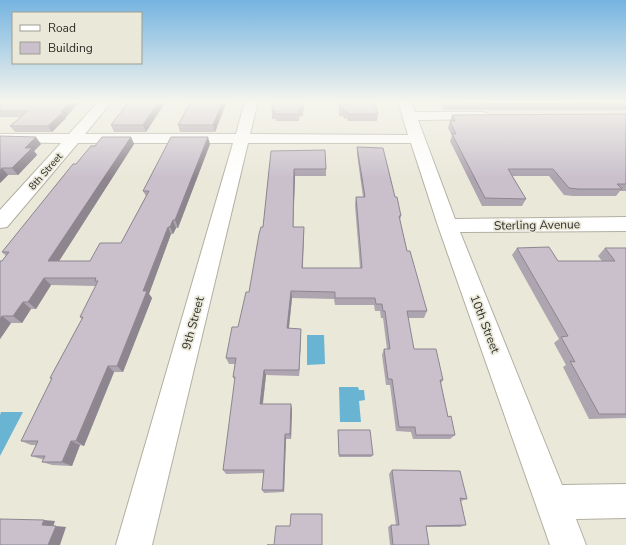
<svg xmlns="http://www.w3.org/2000/svg" width="626" height="545" font-family="'Nunito Sans',sans-serif">
<style>
.water{fill:#69b3d3}
.lines{fill:none;stroke-linecap:round;stroke-linejoin:round}
.minor-casing{stroke:#b2afa1;stroke-width:2}
.minor{fill:#fff;fill-rule:evenodd}
.wall{fill:#ada5af}
.shaded-wall{fill:#8d868f}
.building{fill:#c9c0cc;stroke:#8d868f}
.labels{text-anchor:middle;stroke-width:3.5;stroke-linejoin:round;paint-order:stroke}
.far-street-label{font-size:10px;fill:#2d2d27;stroke:#eae8d9}
.street-label{font-size:12px;fill:#2d2d27;stroke:#eae8d9}
</style>
<rect width="100%" height="100%" fill="#eae8d9"/>
<!-- water -->
<g class="water">
<polygon points="307,335 324,335 325,364 307,365"/>
<polygon points="339,387 358,387 359,390 364,390 365,400 359,401 361,422 340,422"/>
<polygon points="1,412 23,412 0,456 0,415"/>
</g>
<g class="lines">
<!-- minor casing -->
<g class="minor-casing">
<polygon id="minor" points="99,101 112,101 85,134 236,134 245,101 258,101 250,134 408,135 398,101 411,101 415,112 482,112 487,113 489,116 487,119 418,120 455,219 626,217 626,231 460,232 562,485 626,484 626,518 576,519 586,545 550,545 438,226 411,143 248,143 152,545 116,545 233,143 78,143 7,227 0,228 0,210 61,143 0,142 0,134 69,134"/>
</g>
<!-- minor -->
<use href="#minor" class="minor"/>
</g>
<!-- wall -->
<g class="wall">
<polygon points="0,101 80,101 66,117 66,118 52,132 15,132 10,126 20,117 0,117"/>
<polygon points="127,101 166,101 146,132 114,132 111,125 126,106 125,104"/>
<polygon points="227,101 215,132 180,132 178,125"/>
<polygon points="273,101 304,101 303,116 300,116 299,121 276,121 276,119 272,119 272,112"/>
<polygon points="338,101 374,101 378,114 377,121 348,121 347,118 344,119 343,116 339,116"/>
<polygon points="439,101 626,101 626,110 444,110"/>
<polygon points="626,114 626,191 620,191 616,196 573,196 564,195 549,176 512,176 526,199 522,206 482,206 450,141 452,136 448,128 452,115"/>
<polygon points="0,136 41,144 34,151 37,155 18,175 8,175 0,183"/>
<polygon points="131,137 134,144 59,261 90,261 121,243 146,196 143,191 210,144 178,228 176,228 173,234 171,234 149,294 152,298 123,372 114,372 84,446 80,445 72,466 52,465 42,462 43,459 41,459 31,456 36,445 31,445 21,441 52,379 50,378 82,319 80,317 96,286 51,285 36,309 31,309 22,323 11,323 0,339 2,261 6,256 2,252 76,164 95,146"/>
<polygon points="357,147 395,197 401,216 400,220 407,251 427,311 424,318 408,318 414,349 443,380 441,383 448,417 455,435 450,439 413,439 411,432 396,431 390,385 386,385 382,355 384,349 387,349 383,318 381,318 380,311 375,311 374,305 335,305 334,299 292,298 289,328 301,335 299,376 266,375 263,404 292,409 291,439 286,439 284,492 264,493 262,490 264,473 226,474 223,470 235,381 233,377 235,364 229,364 226,358 238,327 249,292 263,227 271,151 326,169 326,176 295,176 293,227 304,227 303,268 360,268 355,205 356,197 363,197 357,154"/>
<polygon points="517,248 558,261 602,261 598,256 605,248 626,248 626,418 589,419 563,367 566,365 554,343 559,339 512,255"/>
<polygon points="338,430 373,455 371,457 339,457"/>
<polygon points="392,470 467,499 461,501 466,525 460,527 426,527 429,545 390,545 388,527 391,525 396,525 389,474"/>
</g>
<!-- shaded-wall -->
<g class="shaded-wall">
<polygon points="71,101 80,101 66,117 66,118 52,132 48,126"/>
<polygon points="159,101 166,101 146,132 143,125"/>
<polygon points="223,101 227,101 215,132 213,125"/>
<polygon points="36,137 41,144 34,151 37,155 18,175 12,168 25,148"/>
<polygon points="131,137 134,144 54,269 48,261"/>
<polygon points="208,137 210,144 178,228 175,220"/>
<polygon points="2,168 8,175 0,183 0,170"/>
<polygon points="294,169 295,176 293,234 293,227"/>
<polygon points="173,220 176,228 173,234 170,227"/>
<polygon points="168,227 171,234 149,294 152,298 123,372 117,366 143,291"/>
<polygon points="304,227 304,234 302,275 302,268"/>
<polygon points="44,278 51,285 36,309 28,302"/>
<polygon points="291,291 292,298 288,335 287,328"/>
<polygon points="23,302 31,309 22,323 13,316"/>
<polygon points="2,316 11,323 0,339 0,319"/>
<polygon points="301,329 301,335 299,376 299,370"/>
<polygon points="108,366 114,372 84,446 76,441"/>
<polygon points="264,370 266,375 262,409 260,404"/>
<polygon points="291,404 292,409 291,439 290,434"/>
<polygon points="285,434 286,439 284,492 283,490"/>
<polygon points="71,441 80,445 72,466 62,462"/>
<polygon points="44,520 55,521 53,527 42,525"/>
<polygon points="56,526 66,527 60,545 48,545"/>
</g>
<!-- building -->
<g class="building">
<polygon points="0,101 71,101 61,112 63,112 48,126 10,126 28,111 0,111"/>
<polygon points="127,101 159,101 143,125 111,125 127,104 125,104"/>
<polygon points="191,101 223,101 213,125 178,125"/>
<polygon points="273,101 303,101 303,109 300,108 299,114 275,114 276,111 272,112"/>
<polygon points="339,101 374,101 378,114 348,114 348,112 344,112 344,109 340,109"/>
<polygon points="445,101 626,101 626,103 446,104"/>
<polygon points="626,114 626,184 617,184 622,189 578,189 569,188 553,169 508,169 526,199 485,198 452,134 456,134 450,121 455,121 452,115"/>
<polygon points="0,136 36,137 25,148 32,148 12,168 2,168 0,170"/>
<polygon points="102,137 131,137 48,261 90,261 100,243 121,243 149,191 143,191 171,137 208,137 175,220 173,220 170,227 168,227 143,291 147,291 117,366 108,366 76,441 71,441 62,462 42,462 45,456 31,456 38,441 21,441 52,378 50,378 83,317 80,317 98,281 95,281 96,278 44,278 28,302 23,302 13,316 2,316 0,319 0,261 2,261 9,252 2,252 73,164 76,164 91,146 95,146"/>
<polygon points="357,147 383,148 395,197 397,197 401,216 399,216 407,251 410,251 427,311 407,311 414,349 436,349 443,380 440,380 448,417 451,416 455,435 416,435 415,427 399,427 392,379 388,379 384,349 390,349 385,311 383,311 382,304 376,304 375,298 335,298 335,292 291,291 287,328 301,329 299,370 264,370 260,404 291,404 290,434 285,434 283,490 262,490 264,470 223,470 235,377 233,377 236,358 226,358 232,327 238,327 246,292 249,292 259,234 261,227 263,227 271,151 325,150 326,169 294,169 293,227 304,227 302,268 362,268 356,197 365,197"/>
<polygon points="549,247 558,261 615,261 605,248 626,248 626,414 599,414 570,361 575,362 561,337 568,336 517,248"/>
<polygon points="338,430 370,430 373,455 339,455"/>
<polygon points="392,470 460,471 467,499 460,498 466,525 426,526 429,545 393,545 391,525 399,525"/>
<polygon points="291,514 322,514 322,545 267,545 274,545 276,526 290,526"/>
<polygon points="0,519 44,520 42,525 56,526 48,545 0,545"/>
</g>
<!-- sky -->
<linearGradient id="sky" x2="0" y2="1"><stop stop-color="#75b4e0"/><stop offset="0.57" stop-color="#f6f5ee"/><stop offset="1" stop-color="#f6f5ee" stop-opacity="0"/></linearGradient>
<rect width="626" height="178" fill="url(#sky)"/>
<g class="labels">
<!-- far-street labels -->
<g class="far-street-label">
<text transform="translate(45 171) rotate(-49)" y="4">8th Street</text>
</g>
<!-- street labels -->
<g class="street-label">
<text transform="translate(537 225) rotate(-1)" y="4">Sterling Avenue</text>
<text transform="translate(193 323) rotate(-75)" y="4">9th Street</text>
<text transform="translate(485 324) rotate(69)" y="4">10th Street</text>
</g>
</g>
<!-- legend -->
<rect x="12" y="12" width="130" height="52" fill="#eae8d9" stroke="#9e9d92"/>
<rect x="20" y="25" width="20" height="6" fill="#ffffff" stroke="#9e9d92"/>
<text x="48" y="32" font-size="12" fill="#2d2d27">Road</text>
<rect x="20" y="42" width="20" height="12" fill="#c9c0cc" stroke="#9e9d92"/>
<text x="48" y="52" font-size="12" fill="#2d2d27">Building</text>
</svg>
